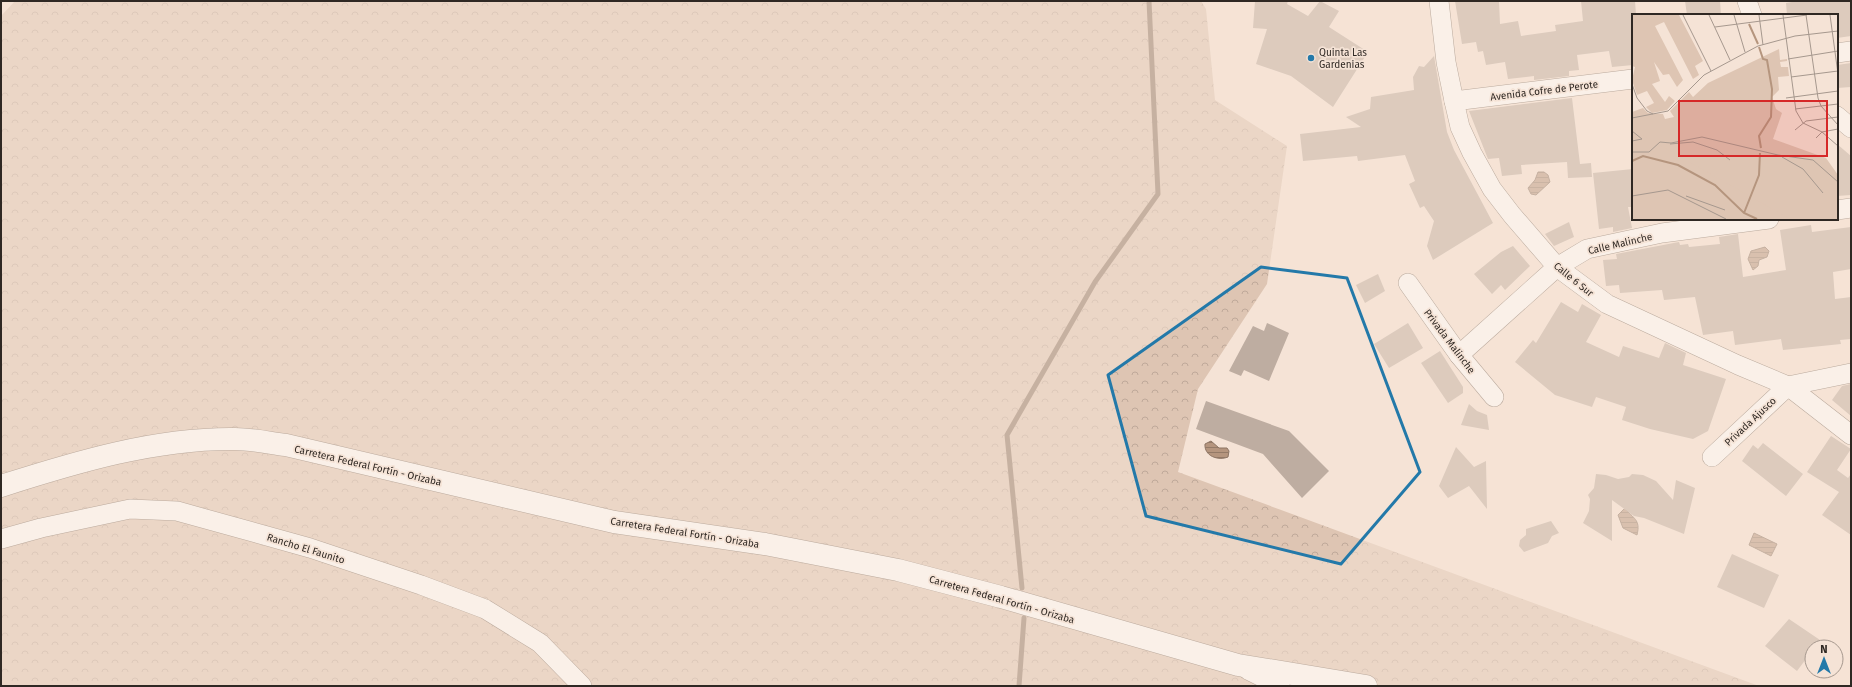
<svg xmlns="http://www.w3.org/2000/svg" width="1852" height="687" font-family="'Fira Sans',sans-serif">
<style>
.forest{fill:url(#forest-crowns)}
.green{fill:#dec5b3}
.water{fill:url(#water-rules);stroke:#8d7463}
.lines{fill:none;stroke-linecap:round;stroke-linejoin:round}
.stream{stroke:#8d7463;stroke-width:5}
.building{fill:#beada1}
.street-casing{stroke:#75665b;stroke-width:20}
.primary-casing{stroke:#75665b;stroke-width:23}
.street{stroke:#fff;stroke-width:19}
.primary{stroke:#fff;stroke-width:22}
.marked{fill:none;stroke:#2379a9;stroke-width:3;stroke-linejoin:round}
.poi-dot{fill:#2379a9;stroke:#f5e3d6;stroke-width:1.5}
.labels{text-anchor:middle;stroke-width:3.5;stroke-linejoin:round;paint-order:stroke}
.poi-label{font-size:10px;fill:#2f2823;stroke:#f5e3d6;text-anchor:start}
.street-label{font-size:10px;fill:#2f2823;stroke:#f5e3d6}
.inset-river{fill:none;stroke:#b5957e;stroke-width:2}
.inset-road{fill:none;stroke:#a6988e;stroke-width:1}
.view{fill:#d62828;fill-opacity:0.15;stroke:#d62828;stroke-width:2}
.inset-edge{fill:none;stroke:#2f2823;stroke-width:2}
</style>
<defs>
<pattern id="forest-crowns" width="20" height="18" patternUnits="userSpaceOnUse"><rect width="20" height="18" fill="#dec5b3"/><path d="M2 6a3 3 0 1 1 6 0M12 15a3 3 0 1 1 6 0" fill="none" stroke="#bfa99a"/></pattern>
<pattern id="water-rules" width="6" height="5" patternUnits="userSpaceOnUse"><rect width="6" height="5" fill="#b5957e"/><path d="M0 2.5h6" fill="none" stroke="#947a67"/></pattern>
</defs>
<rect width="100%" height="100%" fill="#f5e3d6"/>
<!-- forest -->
<polygon class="forest" points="15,1 1201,1 1206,9 1215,100 1287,146 1267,284 1198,389 1178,472 1759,686 1,686 1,16"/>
<!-- green -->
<polygon class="green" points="1,675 20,686 1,686"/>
<!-- water -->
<g class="water">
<polygon points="1538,172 1544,172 1548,175 1550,182 1536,195 1531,194 1528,188 1535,180"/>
<polygon points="1765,247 1769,251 1767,257 1759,260 1758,266 1753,270 1748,259 1751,251"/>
<path d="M1211,441l8,7h8l2,3 -1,6c-10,4 -24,-1 -23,-13z"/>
<path d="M1625,508c8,11 16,11 12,27l-14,-7 -5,-13z"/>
<polygon points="1754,533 1777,544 1771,556 1749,545"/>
</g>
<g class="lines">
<!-- stream -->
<g class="stream">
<polyline points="1022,588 1007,435 1095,282 1158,194 1149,1"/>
<polyline points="1019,686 1024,618"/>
</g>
</g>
<!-- building -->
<g class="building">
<polygon points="1255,1 1288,1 1287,4 1308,16 1320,1 1339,11 1329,27 1368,52 1333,107 1291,76 1256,64 1267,29 1253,28"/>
<polygon points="1455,1 1499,1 1500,24 1518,21 1521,36 1556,31 1555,25 1583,21 1581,1 1635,1 1636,15 1633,15 1633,65 1612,67 1609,51 1577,55 1579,70 1569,71 1569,76 1534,80 1534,76 1508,79 1505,62 1486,65 1483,51 1478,52 1476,42 1462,44"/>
<polygon points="1685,1 1720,1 1721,15 1687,15"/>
<polygon points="1798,1 1851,1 1851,36 1837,38 1837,15 1787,15 1786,3"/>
<polygon points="1434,56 1447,132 1454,150 1493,223 1433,260 1427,246 1434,221 1424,206 1420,208 1409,184 1415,181 1405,155 1358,161 1357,156 1303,161 1300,134 1361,127 1346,117 1370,109 1371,97 1414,90 1413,77 1419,66 1424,67"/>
<polygon points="1851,63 1851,87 1837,88 1837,65"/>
<polygon points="1572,98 1580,164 1591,163 1592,177 1568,178 1567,162 1521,165 1522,174 1502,176 1499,158 1488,159 1469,111"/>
<polygon points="1837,144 1851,156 1851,195 1837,196"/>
<polygon points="1633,169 1633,207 1628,207 1632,228 1613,232 1613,227 1599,229 1593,173"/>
<polygon points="1569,222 1574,237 1554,246 1545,234"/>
<polygon points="1811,225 1812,232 1851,227 1851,269 1833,272 1835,299 1851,297 1851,339 1840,340 1841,344 1783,350 1781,339 1735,345 1733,331 1703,335 1695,297 1664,300 1662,290 1620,293 1619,285 1606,286 1603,260 1617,259 1616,254 1679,242 1680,245 1688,244 1689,247 1720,244 1719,237 1738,234 1743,277 1786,270 1780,230"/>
<polygon points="1513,246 1530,266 1505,290 1501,285 1492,294 1474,274 1501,252"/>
<polygon points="1378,274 1385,291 1365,303 1356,285"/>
<polygon points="1561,302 1578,312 1582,304 1601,315 1586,342 1619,357 1623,346 1659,358 1665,343 1686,353 1683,365 1726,379 1708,431 1693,439 1650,429 1622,420 1626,407 1596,397 1592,407 1555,395 1515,362 1533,340 1536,343"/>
<polygon points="1267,323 1289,333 1269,381 1244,370 1241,376 1229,371 1253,326 1264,331"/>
<polygon points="1408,323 1423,348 1389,368 1374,344"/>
<polygon points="1440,351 1463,387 1463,393 1448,403 1421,363"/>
<polygon points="1851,384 1851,416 1832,400 1842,386"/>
<polygon points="1206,401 1289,431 1329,471 1302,498 1263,454 1196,429"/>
<polygon points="1469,404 1477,411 1487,415 1489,430 1461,425"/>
<polygon points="1831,436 1851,449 1837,470 1848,478 1851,474 1851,535 1822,515 1839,492 1807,472"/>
<polygon points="1763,443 1803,474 1786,496 1742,461 1753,445 1758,449"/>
<polygon points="1456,447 1474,467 1486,461 1487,509 1469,486 1448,498 1439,486"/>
<polygon points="1596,474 1606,475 1618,479 1629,477 1632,474 1643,475 1656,481 1673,500 1676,480 1695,488 1684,534 1644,518 1634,516 1612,500 1612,541 1583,523 1589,511 1590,499 1588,495 1594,488"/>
<polygon points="1551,521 1559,533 1552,536 1548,543 1524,552 1519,546 1520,540 1526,535 1526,529"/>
<polygon points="1732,554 1779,575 1764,608 1717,587"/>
<polygon points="1789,619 1820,640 1815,647 1812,647 1812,651 1797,671 1765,646"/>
</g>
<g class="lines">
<!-- street casing -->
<g class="street-casing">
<g id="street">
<polyline points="1439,1 1446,62 1454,101 1460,127 1472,153 1492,189 1512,215 1557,267 1607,304 1738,365 1788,386 1851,435"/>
<polyline points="1747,1 1752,15"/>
<polyline points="1837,53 1851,51"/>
<polyline points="1454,101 1633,79"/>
<polyline points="1837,116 1851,128"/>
<polyline points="1837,210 1851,208"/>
<polyline points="1408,283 1459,355 1494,397"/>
<polyline points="1459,355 1557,267 1587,249 1662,233 1769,219"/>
<polyline points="1712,457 1788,386 1851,373"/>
<polyline points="1,539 41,528 130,509 177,511 310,548 421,585 485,609 540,643 582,686"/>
<polyline points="1248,670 1280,686"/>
</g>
</g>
<!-- primary casing -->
<g class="primary-casing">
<path id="primary" d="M1,486c75,-24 155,-48 234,-47 17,0 35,4 51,6l328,77 151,22 133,26 103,27 237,68 128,21"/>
</g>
<!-- street -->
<use href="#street" class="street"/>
<!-- primary -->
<use href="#primary" class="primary"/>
</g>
<!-- marked area -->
<path d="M0 0H1852V687H0ZM1261,267l86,11 73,194 -79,92 -195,-48 -38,-141z" fill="#f5e3d6" fill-opacity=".55" fill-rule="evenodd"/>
<path class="marked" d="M1261,267l86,11 73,194 -79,92 -195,-48 -38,-141z"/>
<!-- markers -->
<circle class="poi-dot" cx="1311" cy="58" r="4"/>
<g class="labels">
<!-- poi labels -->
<g class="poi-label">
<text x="1319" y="56">Quinta Las<tspan x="1319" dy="12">Gardenias</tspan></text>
</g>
<!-- street labels -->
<g class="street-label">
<text transform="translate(1544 90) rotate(-7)" y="4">Avenida Cofre de Perote</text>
<text transform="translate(1620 243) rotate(-13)" y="4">Calle Malinche</text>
<text transform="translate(1574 279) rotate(39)" y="4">Calle 6 Sur</text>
<text transform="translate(1450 341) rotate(53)" y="4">Privada Malinche</text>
<text transform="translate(1750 421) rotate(-43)" y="4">Privada Ajusco</text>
<text transform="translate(368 465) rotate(13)" y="4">Carretera Federal Fortín - Orizaba</text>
<text transform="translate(685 532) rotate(9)" y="4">Carretera Federal Fortín - Orizaba</text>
<text transform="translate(306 548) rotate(17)" y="4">Rancho El Faunito</text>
<text transform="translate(1002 599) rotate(16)" y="4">Carretera Federal Fortín - Orizaba</text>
</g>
</g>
<!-- overview -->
<g transform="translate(1632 14)">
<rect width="206" height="206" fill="#f5e3d6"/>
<path d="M0,1h47l24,46 -8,5 4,9 -6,4 -29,-57 -9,4 28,54 -6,7 -8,-13 -6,1 -9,-13 6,19 -8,3 13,18 4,-6 6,5 -8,9 -15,3 -6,-6 8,-4 -7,-12 -10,4 -5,-15 3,-13 -3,-1zM147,35l1,11 7,-1v2l-7,1 1,5h7l1,9 -11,1 1,13 -7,7 4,12 6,4 -9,26 53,19 12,17v44h-110l-96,-25v-82l11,-4 5,5 15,1 2,5 9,-2 -4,-6 19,-19 4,5 15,-14z" fill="#dec5b3"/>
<path d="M0,1h5l-5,29zM0,115l40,23 118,67h-158z" fill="#dec5b3"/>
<path class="inset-river" d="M117,10l9,20M127,33l4,12 4,1 5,29 -1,28 -12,19 2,12M0,147l11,-5 35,9 37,20 29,28 13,6M112,199l15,-38 1,-22"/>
<path class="inset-road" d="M51,1l28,56M77,1l21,45M102,1l11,37M127,1l4,30M151,1l13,96 7,12 19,9 16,14M174,1l12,83 3,8 17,19M198,1l8,59M83,13l92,-12M156,45l50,-8M159,63l47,-6M0,70l5,14 10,13 6,3M154,84l52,-7M163,95l43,-5M0,104l36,-7 36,-36 54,-29 37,-10 43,-5M163,116l11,-9 32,-4M0,117l10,8 -10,2M184,124l6,-6 16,-3M38,130l23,-2 24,8 13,10M0,138h17l11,-10 11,1 31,-6 76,18 35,5 25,22M150,143l21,12 20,24M0,182l36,-6 58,29M54,182l39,14"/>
<path class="view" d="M47,87h148v55h-148z"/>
<rect width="206" height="206" class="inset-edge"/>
</g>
<!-- border -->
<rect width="1852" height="687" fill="none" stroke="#2f2823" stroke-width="4"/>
<!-- north arrow -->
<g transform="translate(1824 659)"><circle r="19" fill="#f5e3d6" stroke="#a6988e"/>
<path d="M0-3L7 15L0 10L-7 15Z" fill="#2379a9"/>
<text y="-6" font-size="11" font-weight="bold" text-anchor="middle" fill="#2f2823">N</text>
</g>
</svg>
